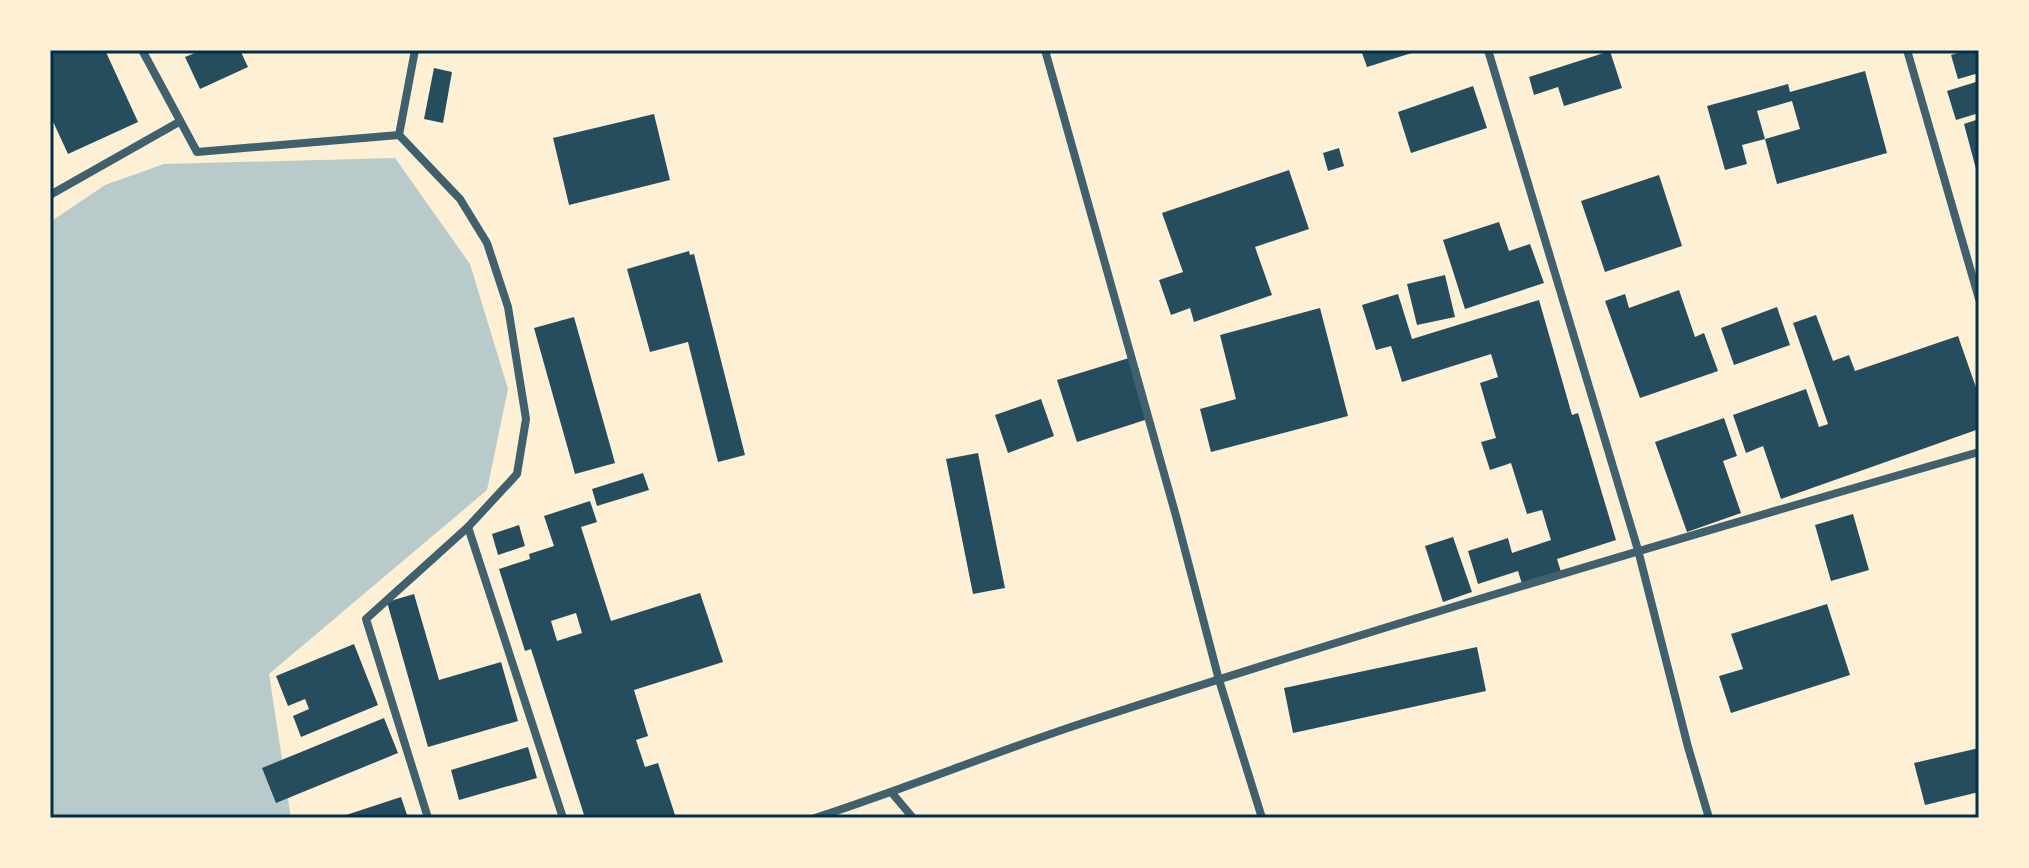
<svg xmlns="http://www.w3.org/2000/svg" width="2029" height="868" font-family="'PT Sans Narrow',sans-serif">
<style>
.green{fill:#b9caca}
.building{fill:#264d5e;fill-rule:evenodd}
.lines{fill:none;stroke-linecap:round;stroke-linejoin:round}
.minor{stroke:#3f606c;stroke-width:8}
.neatline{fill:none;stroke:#003049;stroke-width:3}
</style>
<rect width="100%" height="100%" fill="#fdf0d5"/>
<!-- green -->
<polygon class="green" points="395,158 470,264 508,389 487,490 269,674 291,818 50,818 50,222 105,185 164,164"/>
<!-- building -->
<g class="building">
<polygon points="50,50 105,50 138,122 68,154 50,115"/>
<polygon points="202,50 240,50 248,67 200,89 185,57"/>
<polygon points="1361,50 1417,50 1418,51 1367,67"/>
<polygon points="1968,50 1979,50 1979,73 1958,79 1951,55"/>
<polygon points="1610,51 1622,88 1564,106 1558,87 1534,95 1529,77"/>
<polygon points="434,68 452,72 443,123 424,119"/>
<polygon points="1865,71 1887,153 1777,184 1765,139 1800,129 1792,101 1757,111 1765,139 1742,145 1747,164 1725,170 1707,106 1788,84 1790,92"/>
<polygon points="1979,81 1979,113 1956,120 1947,91"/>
<polygon points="1473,86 1487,128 1411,153 1398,112"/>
<polygon points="654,114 670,180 569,205 553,138"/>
<polygon points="1979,119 1979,168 1976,169 1964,124"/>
<polygon points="1339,148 1344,166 1328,171 1323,153"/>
<polygon points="1289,170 1309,229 1255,247 1272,295 1194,322 1190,308 1171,315 1159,280 1183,272 1162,213"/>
<polygon points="1659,175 1682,246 1605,272 1581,201"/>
<polygon points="1499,222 1509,251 1530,244 1544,283 1465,309 1443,240"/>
<polygon points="689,251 690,255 694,254 745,455 718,462 688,342 650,352 627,269"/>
<polygon points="1445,275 1455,317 1417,325 1407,284"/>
<polygon points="1679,290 1695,337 1704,333 1718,371 1640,398 1605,301 1625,294 1629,308"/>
<polygon points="1398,294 1412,339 1539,300 1572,415 1578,413 1616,540 1557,559 1561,572 1522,584 1518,571 1478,584 1468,551 1508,538 1512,553 1551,540 1542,510 1527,514 1511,463 1490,470 1481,442 1496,438 1480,383 1498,377 1491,354 1402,382 1391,346 1376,350 1362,305"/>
<polygon points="1777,307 1790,345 1734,365 1721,328"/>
<polygon points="1320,308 1348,416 1211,452 1200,409 1236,399 1220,335"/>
<polygon points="1816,315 1833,361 1849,355 1855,371 1958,336 1979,396 1979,429 1781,499 1763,446 1746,453 1733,415 1806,389 1819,427 1828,424 1793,323"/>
<polygon points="574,317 615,463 575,474 534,328"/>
<polygon points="1129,358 1148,419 1077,442 1057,380"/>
<polygon points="1041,399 1054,436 1008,453 995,415"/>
<polygon points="1724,418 1737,456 1723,461 1741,513 1687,532 1655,442"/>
<polygon points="978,453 1005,588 973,594 946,459"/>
<polygon points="643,473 649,490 597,506 592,489"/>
<path d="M590,501l7,21 -16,5 30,94 89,-28 23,69 -89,28 14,46 -12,4 9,27 13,-4 18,55h-91l-54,-169 -6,2 -26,-82 31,-10 -1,-5 25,-8 -10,-30zM576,613l6,20 -25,8 -6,-20z"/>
<polygon points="1853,514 1869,570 1831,581 1815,525"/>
<polygon points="519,525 525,546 498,555 492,534"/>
<polygon points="1453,537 1472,592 1443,602 1425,546"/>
<polygon points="414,594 439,680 501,662 518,721 428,747 387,602"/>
<polygon points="1827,604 1850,675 1731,713 1719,676 1743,669 1731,634"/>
<polygon points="354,644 378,705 301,737 293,716 309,709 305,699 288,706 276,676"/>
<polygon points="1477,647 1486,691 1293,733 1284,688"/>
<polygon points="384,718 398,753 276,803 262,768"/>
<polygon points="528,747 537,778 459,800 451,770"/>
<polygon points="1979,748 1979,792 1925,805 1914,763"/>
<polygon points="401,797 408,818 340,818 340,817"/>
</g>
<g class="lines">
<!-- minor -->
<g class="minor">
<polyline points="142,50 197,152 399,135"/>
<polyline points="1045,50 1176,516 1219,680 1262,818"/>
<polyline points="1488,50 1638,550 1688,747 1709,818"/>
<polyline points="1907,50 1979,299"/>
<polyline points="399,135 460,199 487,243 508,307 526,419 517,474 468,527 366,619 428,818"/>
<polyline points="399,135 415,50"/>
<polyline points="50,195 179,122"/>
<polyline points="468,527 563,818"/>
<polyline points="892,793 913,818"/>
<path d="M815,818c93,-30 184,-68 277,-98 294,-95 590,-183 887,-268"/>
</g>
</g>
<!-- border -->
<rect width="2029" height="868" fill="none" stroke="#fdf0d5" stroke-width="104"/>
<rect x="52" y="52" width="1925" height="764" class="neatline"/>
</svg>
